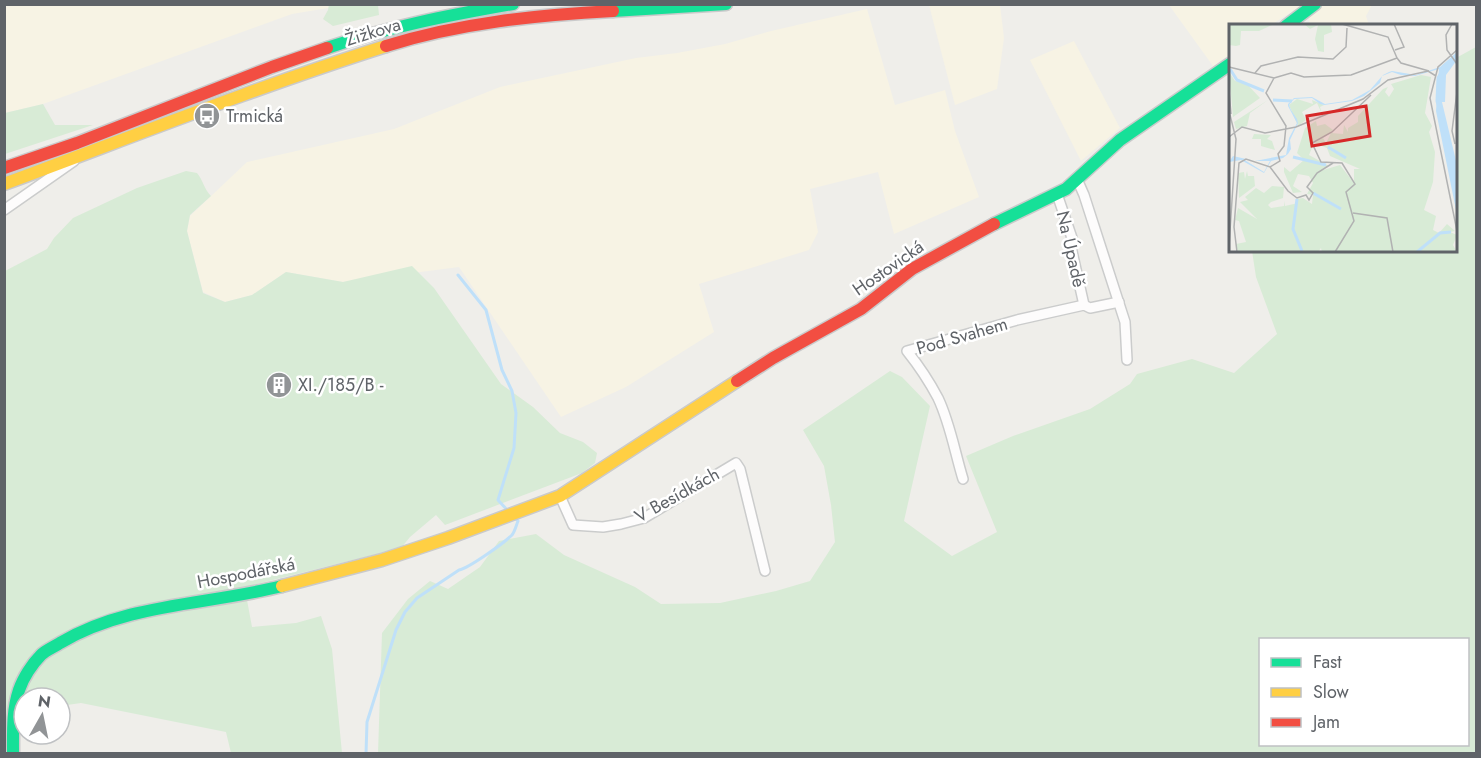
<svg xmlns="http://www.w3.org/2000/svg" width="1481" height="758" font-family="Jost,sans-serif">
<style>
.commercial{fill:#f7f3e4}
.green{fill:#d8ebd6;fill-rule:evenodd}
.lines{fill:none;stroke-linecap:round;stroke-linejoin:round}
.stream{stroke:#bfe0f9;stroke-width:3}
.street-casing{stroke:#cbcccc;stroke-width:12}
.fast-casing{stroke:#cacacb;stroke-width:15}
.slow-casing{stroke:#cacacb;stroke-width:15}
.jam-casing{stroke:#cacacb;stroke-width:15}
.street{stroke:#fdfcfc;stroke-width:9}
.fast{stroke:#16e098;stroke-width:12}
.slow{stroke:#ffcf43;stroke-width:12}
.jam{stroke:#f24e42;stroke-width:12}
.labels{text-anchor:middle;stroke-width:5;stroke-linejoin:round;paint-order:stroke}
.street-label{font-size:18px;fill:#5f6368;stroke:#fff}
.poi-label{font-size:18px;fill:#5f6368;stroke:#fff;text-anchor:start}
.inset-river{fill:none;stroke:#bfe0f9;stroke-width:3}
.inset-road{fill:none;stroke:#b1b2b2;stroke-width:1.5}
.view{fill:#d62828;fill-opacity:0.15;stroke:#d62828;stroke-width:3}
.inset-edge{fill:none;stroke:#5f6368;stroke-width:3}
</style>
<rect width="100%" height="100%" fill="#efeeea"/>
<!-- commercial -->
<g class="commercial">
<polygon points="4,5 346,5 292,14 43,104 5,113"/>
<polygon points="929,5 1000,5 1004,38 997,89 955,105"/>
<polygon points="1169,5 1302,5 1271,25 1230,26 1230,54 1213,66"/>
<polygon points="1306,5 1372,5 1366,16 1369,25 1310,25"/>
<polygon points="867,9 895,105 945,90 955,131 979,197 894,234 878,172 810,189 818,232 809,250 699,284 714,332 626,387 561,417 459,267 343,282 286,272 252,295 225,302 203,292 187,231 190,216 247,162 394,129 500,87 636,58 677,53 725,44 771,31"/>
<polygon points="1074,41 1120,128 1081,161 1030,60"/>
</g>
<!-- green -->
<g class="green">
<polygon points="329,4 378,5 379,15 333,26 323,19 328,10"/>
<path d="M1476,47v706h-1099h1l4,-120 26,-34 22,-18 18,8 32,-22 19,-26 37,-7 28,21 71,32 26,17 59,-1 56,-12 34,-10 25,-39 -4,-37 -7,-39 -21,-36 87,-59 12,6 28,29 -26,115 48,35 45,-24 -31,-76 47,-20 77,-27 40,-25 7,-10 55,-15 42,14 43,-39 -21,-57 -4,-26 204,-1v-192zM1260,640h208v104h-208z"/>
<polygon points="43,104 55,125 93,125 5,154 5,113"/>
<path d="M186,171l11,2c6,7 7,16 14,23l-21,19 -3,16 16,62 22,9 27,-7 34,-23 57,10 69,-16 22,22 67,96 32,23 27,26 23,9 14,11 -2,10 -13,10 -137,52 -9,-10 -26,22 -9,11 -160,40 6,12 5,27 44,-4 25,-7 11,33 10,104h-111l-5,-21 -145,-29 -21,3v-8h-36v12l-2,1 -16,42 -1,1v-483l42,-22 7,-11 19,-20 64,-30z"/>
</g>
<g class="lines">
<!-- stream -->
<g class="stream">
<polyline points="458,275 486,310 502,370 512,391 516,413 514,448 498,500 510,513"/>
<path d="M366,754l1,-32 29,-92 9,-18 12,-14 42,-28c10,-2 45,-27 53,-35 3,-4 4,-9 6,-14l-4,-4"/>
</g>
<!-- street casing -->
<g class="street-casing">
<g id="street">
<polyline points="1077,179 1084,195 1125,322 1127,360"/>
<polyline points="1057,194 1072,238 1071,247 1084,305"/>
<polyline points="4,210 74,161"/>
<path d="M963,479c-8,-26 -13,-56 -25,-81 -9,-17 -19,-32 -31,-47l110,-31 67,-15 6,3 29,-6"/>
<polyline points="560,496 573,525 603,527 621,524 644,518 736,463 740,469 765,571"/>
</g>
</g>
<!-- fast casing -->
<g class="fast-casing">
<g id="fast">
<polyline points="613,11 726,4"/>
<polyline points="1286,26 1315,4"/>
<path d="M327,48c61,-21 123,-33 186,-44"/>
<polyline points="994,224 1066,189 1120,140 1230,64"/>
<path d="M13,754c0,-22 -1,-43 6,-64 4,-12 13,-26 22,-35 5,-5 13,-8 19,-12 67,-40 148,-38 222,-57"/>
</g>
</g>
<!-- slow casing -->
<g class="slow-casing">
<g id="slow">
<path d="M4,184c127,-47 253,-97 382,-138"/>
<polyline points="282,586 382,560 448,538 560,496 737,381"/>
</g>
</g>
<!-- jam casing -->
<g class="jam-casing">
<g id="jam">
<path d="M386,46c73,-23 151,-31 227,-35"/>
<polyline points="4,168 77,143 272,67 327,48"/>
<polyline points="737,381 773,358 861,309 912,269 994,224"/>
</g>
</g>
<!-- street -->
<use href="#street" class="street"/>
<!-- fast -->
<use href="#fast" class="fast"/>
<!-- slow -->
<use href="#slow" class="slow"/>
<!-- jam -->
<use href="#jam" class="jam"/>
</g>
<!-- icons -->
<defs>
<g id="bus-disc" transform="scale(1.35)"><circle r="9.5" fill="#919496" stroke="#fff"/><path d="M-5-6H5V4H4V6H2V4H-2V6H-4V4H-5ZM-3.5-4V0h7V-4ZM-3.5 1.2v1.5H-2V1.2ZM2 1.2v1.5H3.5V1.2Z" fill="#fff"/></g>
<g id="building-disc" transform="scale(1.35)"><circle r="9.5" fill="#919496" stroke="#fff"/><path d="M-4-6H4V6H1V3H-1V6H-4ZM-2.5-4.3h1.7v1.8h-1.7ZM.8-4.3h1.7v1.8H.8ZM-2.5-1h1.7V.8h-1.7ZM.8-1h1.7V.8H.8Z" fill="#fff"/></g>
</defs>
<g fill-rule="evenodd">
<use href="#bus-disc" x="207" y="116"/>
<use href="#building-disc" x="279" y="385"/>
</g>
<g class="labels">
<!-- street labels -->
<g class="street-label">
<text transform="translate(373 32) rotate(-17)" y="6">Žižkova</text>
<text transform="translate(1071 249) rotate(77)" y="6">Na Úpadě</text>
<text transform="translate(888 268) rotate(-35)" y="6">Hostovická</text>
<text transform="translate(962 336) rotate(-16)" y="6">Pod Svahem</text>
<text transform="translate(677 495) rotate(-29)" y="6">V Besídkách</text>
<text transform="translate(246 573) rotate(-11)" y="6">Hospodářská</text>
</g>
<!-- poi labels -->
<g class="poi-label">
<text x="226" y="122">Trmická</text>
<text x="298" y="391">XI./185/B -</text>
</g>
</g>
<!-- overview -->
<g transform="translate(1229 24)">
<rect width="228" height="228" fill="#efeeea"/>
<path d="M0,0h42l1,1 -13,6h-18l-1,14 -4,1 -7,-1zM75,0h27l1,8 -8,3v17l-6,-1 -3,-12 3,-14 -8,4zM0,48l6,9 11,2 14,15 -27,19zM192,51l10,2 -6,36 7,13 -3,6 6,20 -2,30 -9,28 12,6 -3,14 6,3 8,-9 8,7 -5,1 7,3 -4,10 4,7h-135l-1,-4 -3,4h-80l-2,-8 10,-2 -7,-21 -4,-1 3,-12 19,11 -17,-17 8,-2 -3,-3 11,-9 8,5 8,-7 12,1 -1,11 -12,4 -3,3 3,3 13,-2v-5l1,5 13,-3 -2,-4 7,-1 9,6 1,-9 -6,-1 6,-11 -4,-7 -11,-2 -5,12 9,6 -9,1 -9,-21v-5l6,5 14,-12 -7,-7 8,-25 11,-7 1,5 8,-2 8,6 -10,8 3,5 5,-10 12,1 1,-9 4,7v-4l10,-6v-6l25,-27 5,-2 -3,5 4,5 5,-8 -3,-5zM85,119l13,5 3,8 30,13h-6v14l-14,-18 -20,6 9,-5 -20,-11zM68,75l16,5 -1,-4 12,5 -4,2 2,7 -5,-11 -15,9 4,8 -8,6 -9,-21zM39,76l-18,13 -3,13 -11,3 -2,-7zM25,110l17,1 -4,4 5,2 3,9 -14,-4v-7h-9zM18,147l1,5h6l1,10 -16,12 -1,-25 6,-1 1,7z" fill="#d8ebd6" fill-rule="evenodd"/>
<path d="M228,28v8l-11,15 -1,27h-3l15,63v50l-21,-104 3,-42 -24,7 -14,-1 -9,-3 -10,4 -2,7 -16,13 -12,5 -28,4 -4,-1 -8,-6 -18,1 -5,6 2,5 6,9 1,4 -8,17 1,9 -3,5 -5,4 -12,3 -7,12 -23,-13 -12,2 4,-6 22,5 31,-6 3,-17 8,-15 -9,-17v-2l6,-6 18,-1 13,7 27,-4 18,-10 13,-15 6,-3 3,-1 24,4 24,-8zM14,135l12,2h15l-6,11z" fill="#bfe0f9" fill-rule="evenodd"/>
<path class="inset-river" d="M217,40l-8,14 -1,23 20,72M1,45l7,11 27,11M44,76l19,1M99,123l18,11M64,133l33,8M84,169l28,16M68,175l-4,30 9,22M188,228l23,-19 11,-1"/>
<path class="inset-road" d="M113,0l46,13 9,21M165,0l10,23 -9,3M223,0l-6,11 1,15 10,14M228,26l-19,17 -8,31 27,133M168,34l4,5 28,8M0,43l45,11M26,49l6,-7 37,-9 35,2 13,-12 1,-19M45,54l17,-5 13,4 47,-2 46,-17M0,67l2,23M0,87l7,28 -7,107M0,113l13,-10 23,6 31,-6 67,-28 25,-19 40,-9 8,5M226,120l-3,-13 5,-39M41,143l18,24 9,7 9,-3 3,5 4,-7 -6,-6 10,-14 16,-10M124,189l34,5 6,34M8,228l-3,-25 5,-64 7,-4 24,8 10,-6 -2,-7 6,-8 2,-20 -20,-33 8,-15M106,228l19,-31 -8,-29 9,-8 -13,-21 -21,-1 -9,-19 20,-11 39,-37"/>
<path class="view" d="M137,82l4,30 -58,10 -5,-30z"/>
<rect width="228" height="228" class="inset-edge"/>
</g>
<!-- border -->
<rect width="1481" height="758" fill="none" stroke="#5f6368" stroke-width="12"/>
<!-- legend -->
<rect x="1259" y="638" width="210" height="108" fill="#ffffff" stroke="#bfc1c3" stroke-width="1.5"/>
<rect x="1271" y="658" width="30" height="9" fill="#16e098" stroke="#bfc1c3" stroke-width="1.5"/>
<text x="1313" y="668" font-size="18" fill="#5f6368">Fast</text>
<rect x="1271" y="688" width="30" height="9" fill="#ffcf43" stroke="#bfc1c3" stroke-width="1.5"/>
<text x="1313" y="698" font-size="18" fill="#5f6368">Slow</text>
<rect x="1271" y="718" width="30" height="9" fill="#f24e42" stroke="#bfc1c3" stroke-width="1.5"/>
<text x="1313" y="728" font-size="18" fill="#5f6368">Jam</text>
<!-- north arrow -->
<g transform="translate(42 716) rotate(9)"><circle r="28" fill="#ffffff" stroke="#bfc1c3" stroke-width="1.5"/>
<path d="M0-4.5L10 22L0 15L-10 22Z" fill="#919496"/>
<text y="-9" font-size="16" font-weight="bold" text-anchor="middle" fill="#5f6368">N</text>
</g>
</svg>
